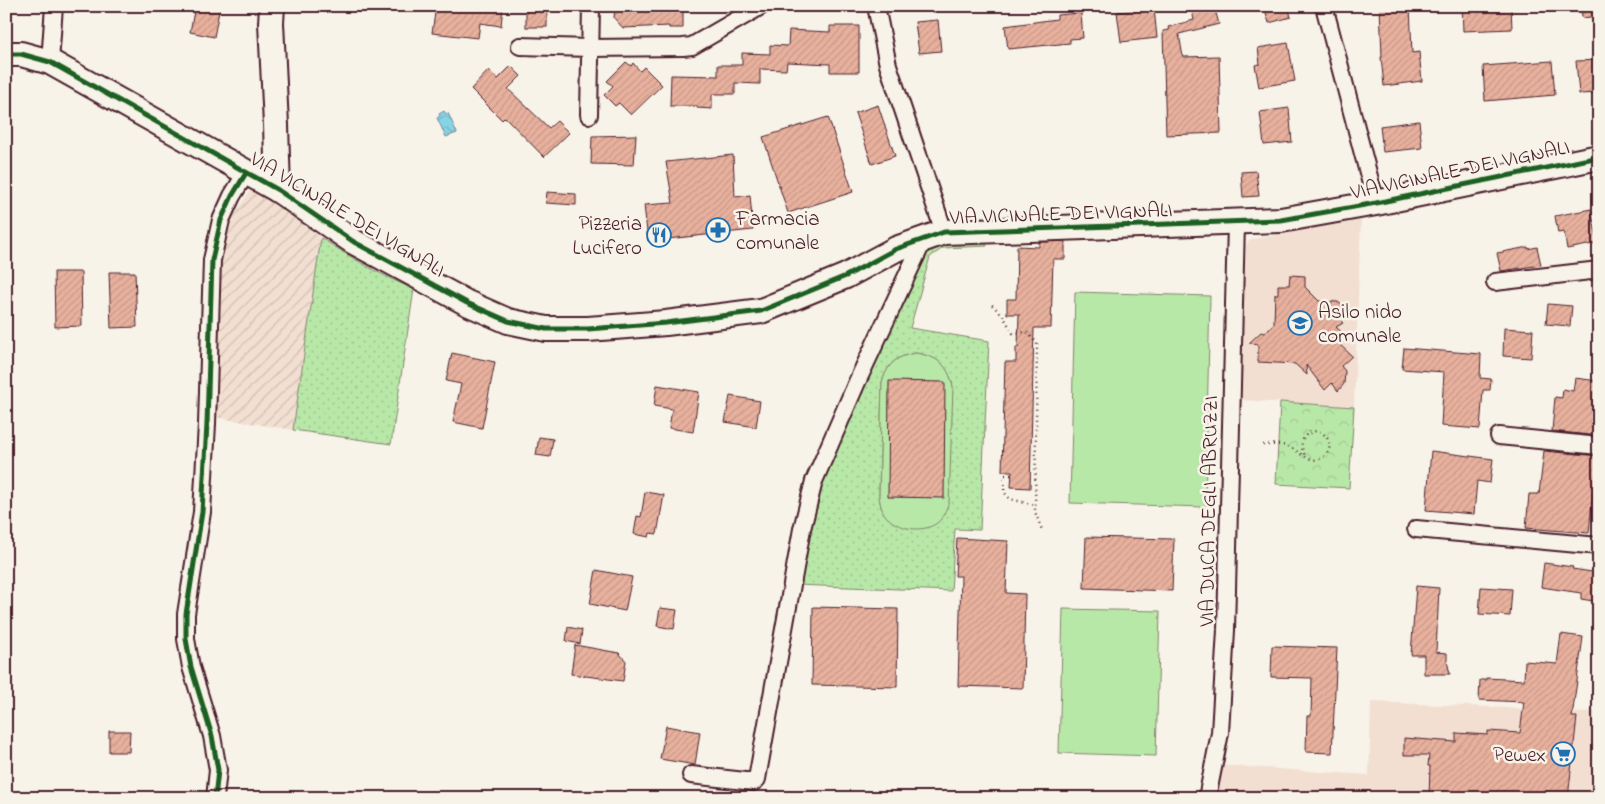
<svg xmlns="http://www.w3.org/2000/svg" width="1605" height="804" font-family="'Indie Flower',sans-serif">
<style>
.built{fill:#f2dfd2}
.industrial{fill:url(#industrial-furrows)}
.grass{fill:url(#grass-dots);stroke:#81846a;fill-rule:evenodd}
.forest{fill:url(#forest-crowns);stroke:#81846a}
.pitch{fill:#b8e8a8;stroke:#81846a}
.water{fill:url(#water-waves);stroke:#6f8b9b}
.building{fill:url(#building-hatch);stroke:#4a1f2b}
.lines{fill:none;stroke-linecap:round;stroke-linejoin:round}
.street-casing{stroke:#4a1f2b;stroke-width:20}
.secondary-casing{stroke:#4a1f2b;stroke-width:28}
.path{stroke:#4a1f2b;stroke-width:2.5;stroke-dasharray:1 4;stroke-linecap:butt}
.street{stroke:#f7f3e8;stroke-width:16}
.secondary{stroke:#f7f3e8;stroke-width:24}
.cycleway-casing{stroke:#f7f3e8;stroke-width:8}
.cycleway{stroke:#1b5e20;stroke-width:5}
.labels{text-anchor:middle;stroke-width:5;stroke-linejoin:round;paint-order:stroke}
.street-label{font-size:21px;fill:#4a1f2b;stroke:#f7f3e8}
.poi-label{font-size:21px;fill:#4a1f2b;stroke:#f7f3e8;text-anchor:start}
</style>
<defs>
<pattern id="industrial-furrows" width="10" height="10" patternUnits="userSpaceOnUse" patternTransform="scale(1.25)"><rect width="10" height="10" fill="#f2dfd2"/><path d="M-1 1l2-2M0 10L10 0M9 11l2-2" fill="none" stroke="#d1bfb4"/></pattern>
<pattern id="grass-dots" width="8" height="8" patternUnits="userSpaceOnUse" patternTransform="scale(1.25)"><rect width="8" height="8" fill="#b8e8a8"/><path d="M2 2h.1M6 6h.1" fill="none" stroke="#a0c791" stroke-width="1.8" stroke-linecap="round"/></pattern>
<pattern id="forest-crowns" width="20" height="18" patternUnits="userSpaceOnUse" patternTransform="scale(1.25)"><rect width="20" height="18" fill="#b8e8a8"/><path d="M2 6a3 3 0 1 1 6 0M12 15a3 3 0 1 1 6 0" fill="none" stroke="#a0c791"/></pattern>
<pattern id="water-waves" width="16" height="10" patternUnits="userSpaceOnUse" patternTransform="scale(1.25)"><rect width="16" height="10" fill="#87d3e6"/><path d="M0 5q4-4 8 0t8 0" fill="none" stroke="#76b5c5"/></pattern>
<pattern id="building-hatch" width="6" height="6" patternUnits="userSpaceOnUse" patternTransform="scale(1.25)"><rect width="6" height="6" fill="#e8b19e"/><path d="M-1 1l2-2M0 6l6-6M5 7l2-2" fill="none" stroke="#c89888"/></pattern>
</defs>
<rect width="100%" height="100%" fill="#f7f3e8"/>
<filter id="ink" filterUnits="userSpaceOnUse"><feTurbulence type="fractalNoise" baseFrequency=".02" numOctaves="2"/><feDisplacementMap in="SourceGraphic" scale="10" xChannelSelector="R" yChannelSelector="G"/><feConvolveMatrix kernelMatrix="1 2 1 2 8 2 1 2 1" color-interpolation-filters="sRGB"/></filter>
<g filter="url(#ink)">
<!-- built -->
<g class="built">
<polygon points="1361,220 1354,407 1240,400 1246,246 1248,242 1252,239"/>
<polygon points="1371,702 1490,707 1578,713 1599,710 1599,798 1214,798 1220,765 1369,775"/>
</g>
<!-- industrial -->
<polygon class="industrial" points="250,190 277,203 321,238 293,430 214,417 221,252 227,227"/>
<!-- grass -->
<g class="grass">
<path d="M321,238c30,19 60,38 93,51l-23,155 -98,-14z"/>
<path d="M985,242l2,4 -44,2 -13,9 -20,71 79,13 -9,189 -25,-1 -4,62 -155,-6 26,-110 99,-221 21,-10zM916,353c22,4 32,12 37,34l-67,129 -5,-9 -2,-11 3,-114c6,-19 15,-26 34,-29z"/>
</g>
<!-- forest -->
<polygon class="forest" points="1280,402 1354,407 1349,488 1276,484"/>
<!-- pitch -->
<g class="pitch">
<polygon points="1075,292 1210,296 1205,507 1070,503"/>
<path d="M916,353c22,4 32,11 37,34l-4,115c-3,7 -6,17 -12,21 -15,11 -41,6 -52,-8 -4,-6 -5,-12 -6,-19l3,-114c6,-19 15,-26 34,-29z"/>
<polygon points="1063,609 1160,611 1156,756 1059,753"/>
</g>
<!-- water -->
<polygon class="water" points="444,111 446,114 448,113 457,133 446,137 437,118 440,116 439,114"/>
<!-- building -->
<g class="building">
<polygon points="195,6 220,6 214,37 190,32"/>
<polygon points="436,6 464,8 464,6 503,6 501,26 480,23 478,38 432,33"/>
<rect x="526" y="6" width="21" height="21"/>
<polygon points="615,6 683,6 683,28 669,28 669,26 623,28 614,18"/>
<polygon points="1191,6 1214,6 1219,24 1179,34 1183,57 1219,56 1221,133 1166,135 1163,31 1169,30 1168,27 1194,20"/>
<polygon points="1264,6 1288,6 1291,17 1269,23"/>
<polygon points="1380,6 1410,6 1412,53 1419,52 1422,81 1384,86 1381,57 1382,57"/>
<polygon points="1462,6 1511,6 1512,29 1463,31"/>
<polygon points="1581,6 1599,6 1599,16 1582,18"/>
<polygon points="1154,8 1157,38 1121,42 1117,12"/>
<polygon points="1081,13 1083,38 1070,39 1070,43 1008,49 1005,26 1057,19 1057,15"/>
<polygon points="938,20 941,51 919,53 915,22"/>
<polygon points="830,26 859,26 859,72 830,72 830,64 787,62 786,70 760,69 760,84 735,83 735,94 712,94 712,109 697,108 697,106 670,106 671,75 718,76 718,65 742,65 742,53 770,54 770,45 788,46 789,30 830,32"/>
<polygon points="1288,43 1295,81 1259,87 1255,65 1260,64 1258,48"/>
<polygon points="1599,60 1599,93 1579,94 1576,61"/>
<polygon points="1552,61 1555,95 1485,101 1483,66"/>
<polygon points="626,62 631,66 633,63 640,71 644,67 662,85 631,115 619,103 615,106 604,95 613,86 607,81"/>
<polygon points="511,66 521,76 508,89 549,128 557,121 569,133 544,157 505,117 502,120 471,89 489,70 498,79"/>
<polygon points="878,105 895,156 872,164 855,113"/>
<polygon points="1289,108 1292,142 1264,145 1260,112"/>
<polygon points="828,117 853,192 788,213 763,137"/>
<polygon points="1419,121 1422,148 1383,152 1380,126"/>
<polygon points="636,135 634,165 591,164 592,136"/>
<polygon points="733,155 735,197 750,195 753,230 648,241 644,205 673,203 666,162"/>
<polygon points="1256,171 1259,196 1243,197 1241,172"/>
<polygon points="547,192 576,194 576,205 546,203"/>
<polygon points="1591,209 1598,243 1567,249 1564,232 1558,233 1555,216"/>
<polygon points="1065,241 1065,259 1053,259 1051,328 1034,328 1030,488 1011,487 1012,471 1002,471 1005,362 1016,362 1016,347 1018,347 1019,314 1007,314 1007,299 1016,299 1017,246 1039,247 1039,242"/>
<polygon points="1528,247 1528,249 1537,247 1541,265 1501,271 1497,253"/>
<polygon points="54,272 81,272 82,326 55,327"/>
<polygon points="109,272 135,272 137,327 111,328"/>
<polygon points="1290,275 1305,276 1305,287 1319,301 1338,302 1344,307 1335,315 1343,323 1336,327 1346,336 1338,343 1352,356 1341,366 1345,371 1344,384 1338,391 1332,383 1325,390 1306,365 1307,375 1295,364 1258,362 1258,344 1249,343 1261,332 1265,333 1274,323 1275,294 1278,294 1278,285 1289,285"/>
<polygon points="1548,304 1572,306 1570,326 1546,324"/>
<polygon points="1504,328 1533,330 1531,358 1503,356"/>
<polygon points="1404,348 1481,354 1480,378 1491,379 1490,390 1483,390 1480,429 1441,426 1444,372 1402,369"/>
<polygon points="452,353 495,362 482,428 453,422 461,384 446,381"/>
<polygon points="1575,378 1598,381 1597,392 1599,392 1599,436 1552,431 1555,397 1562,398 1563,389 1573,391"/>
<polygon points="889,381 945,382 944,498 888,497"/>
<polygon points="657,385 699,392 693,432 669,428 672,409 654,406"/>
<polygon points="730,396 760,401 756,427 725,422"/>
<polygon points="539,437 553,439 550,457 536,455"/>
<polygon points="1431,451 1493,459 1490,483 1477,481 1474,514 1426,510"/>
<polygon points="1544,451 1599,456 1599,493 1593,492 1589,533 1526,528 1529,494 1539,494"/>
<polygon points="645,492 664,495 657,534 650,533 649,537 634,534 637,516 641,517"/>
<polygon points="1086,537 1174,539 1172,591 1084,588"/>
<polygon points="957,538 1008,541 1006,593 1025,594 1023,688 958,686 961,576 955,576"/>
<polygon points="1544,563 1573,567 1572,569 1599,573 1599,602 1581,599 1581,593 1541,587"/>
<polygon points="596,570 632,577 625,611 590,604"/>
<polygon points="1416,586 1439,588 1436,652 1447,653 1447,661 1450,674 1424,674 1424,655 1411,655"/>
<polygon points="1481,587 1512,589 1510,616 1479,614"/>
<polygon points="813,607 898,609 897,687 812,685"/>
<polygon points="660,608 677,610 674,629 657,626"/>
<polygon points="568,627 582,630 580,644 566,641"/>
<polygon points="1561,634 1583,637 1572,717 1577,717 1568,798 1429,798 1430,766 1428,766 1429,755 1404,755 1404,738 1456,742 1456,733 1488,735 1488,731 1520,733 1524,702 1479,700 1480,680 1486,680 1486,678 1524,680 1525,661 1557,664"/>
<polygon points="575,645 619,653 626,661 623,681 571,674"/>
<polygon points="1272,646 1337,648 1332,753 1306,752 1307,716 1311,716 1312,678 1271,677"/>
<polygon points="666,726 700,732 695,765 660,759"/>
<polygon points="109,731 130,731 129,752 109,752"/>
</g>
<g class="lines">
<!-- street casing -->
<g class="street-casing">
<g id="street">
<polyline points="876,6 888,65 944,232"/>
<polyline points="1324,6 1376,203"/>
<polyline points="520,46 590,48 683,47 692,46 761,6"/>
<polyline points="50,62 54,6"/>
<polyline points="589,115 591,6"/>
<polyline points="1495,282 1599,270"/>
<polyline points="1499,436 1599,446"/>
<polyline points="1416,529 1599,546"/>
<polyline points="691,775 754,782 757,779 802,529 814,481 857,382 924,239"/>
<polyline points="215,798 218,770 212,736 191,667 186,639 186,614 202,512 207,424 212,260 221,220 232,196 246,173"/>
<polyline points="1207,798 1220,733 1226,630 1236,223"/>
</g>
</g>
<!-- secondary casing -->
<g class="secondary-casing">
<g id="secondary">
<polyline points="272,6 271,23 276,125 278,190"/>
<polyline points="6,54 21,54 50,62 278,190 354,242 467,303 508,321 546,329 588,329 666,323 761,311 846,276 896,249 944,232 1281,220 1376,203 1599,157"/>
</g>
</g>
<!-- path -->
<g class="path">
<polyline points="992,305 1002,314 1013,333 1027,332 1037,343 1035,512 1042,530"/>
<path d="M1263,445c8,0 16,-1 24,1 9,3 15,11 24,13 12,4 24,-10 16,-21 -10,-16 -34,-1 -22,17"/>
<polyline points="1011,475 1005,475 1004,492 1010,499 1035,505"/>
</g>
<!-- street -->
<use href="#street" class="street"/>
<!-- secondary -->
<use href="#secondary" class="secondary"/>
<!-- cycleway casing -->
<g class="cycleway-casing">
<g id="cycleway">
<polyline points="6,54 21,54 50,62 278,190 354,242 467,303 508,321 546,329 588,329 666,323 761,311 846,276 896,249 944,232 1281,220 1376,203 1599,157"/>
<polyline points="215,798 218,770 212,736 191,667 186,639 186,614 202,512 207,424 212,260 221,220 232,196 246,173"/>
</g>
</g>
<!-- cycleway -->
<use href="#cycleway" class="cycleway"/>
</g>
</g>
<!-- icons -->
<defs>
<g id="pharmacy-ring" transform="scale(1.25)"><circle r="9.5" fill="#f7f3e8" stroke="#1f6fb2" stroke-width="1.5"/><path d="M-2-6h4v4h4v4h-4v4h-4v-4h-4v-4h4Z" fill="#1f6fb2"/></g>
<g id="restaurant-ring" transform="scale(1.25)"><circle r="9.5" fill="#f7f3e8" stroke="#1f6fb2" stroke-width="1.5"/><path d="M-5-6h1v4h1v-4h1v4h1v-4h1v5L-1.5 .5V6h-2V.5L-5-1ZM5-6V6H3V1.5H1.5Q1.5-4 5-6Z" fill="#1f6fb2"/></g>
<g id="school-ring" transform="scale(1.25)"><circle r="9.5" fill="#f7f3e8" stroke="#1f6fb2" stroke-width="1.5"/><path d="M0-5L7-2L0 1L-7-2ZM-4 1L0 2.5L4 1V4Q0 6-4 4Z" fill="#1f6fb2"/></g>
<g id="supermarket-ring" transform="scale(1.25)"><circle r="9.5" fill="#f7f3e8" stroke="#1f6fb2" stroke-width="1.5"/><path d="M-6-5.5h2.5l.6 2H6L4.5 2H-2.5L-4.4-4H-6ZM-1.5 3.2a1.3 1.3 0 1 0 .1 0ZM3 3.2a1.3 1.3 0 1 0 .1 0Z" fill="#1f6fb2"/></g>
</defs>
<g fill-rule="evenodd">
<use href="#pharmacy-ring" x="718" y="230"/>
<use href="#restaurant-ring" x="659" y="235"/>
<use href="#school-ring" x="1300" y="323"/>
<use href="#supermarket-ring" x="1563" y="754"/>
</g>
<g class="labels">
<!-- street labels -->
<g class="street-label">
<text transform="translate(1460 169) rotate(-12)" y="7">VIA VICINALE DEI VIGNALI</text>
<text transform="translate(1061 213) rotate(-2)" y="7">VIA VICINALE DEI VIGNALI</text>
<text transform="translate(348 214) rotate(31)" y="7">VIA VICINALE DEI VIGNALI</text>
<text transform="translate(1208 511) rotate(-89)" y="7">VIA DUCA DEGLI ABRUZZI</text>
</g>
<!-- poi labels -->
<g class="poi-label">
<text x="736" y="225">Farmacia<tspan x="736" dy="24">comunale</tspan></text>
<text x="642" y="230" text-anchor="end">Pizzeria<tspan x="642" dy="24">Lucifero</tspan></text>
<text x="1318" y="318">Asilo nido<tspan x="1318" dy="24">comunale</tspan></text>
<text x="1546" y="761" text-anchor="end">Pewex</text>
</g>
</g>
<!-- margin -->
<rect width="1605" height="804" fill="none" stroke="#f7f3e8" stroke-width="25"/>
<rect x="12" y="12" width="1580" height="779" fill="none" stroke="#4a1f2b" stroke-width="2" filter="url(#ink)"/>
</svg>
